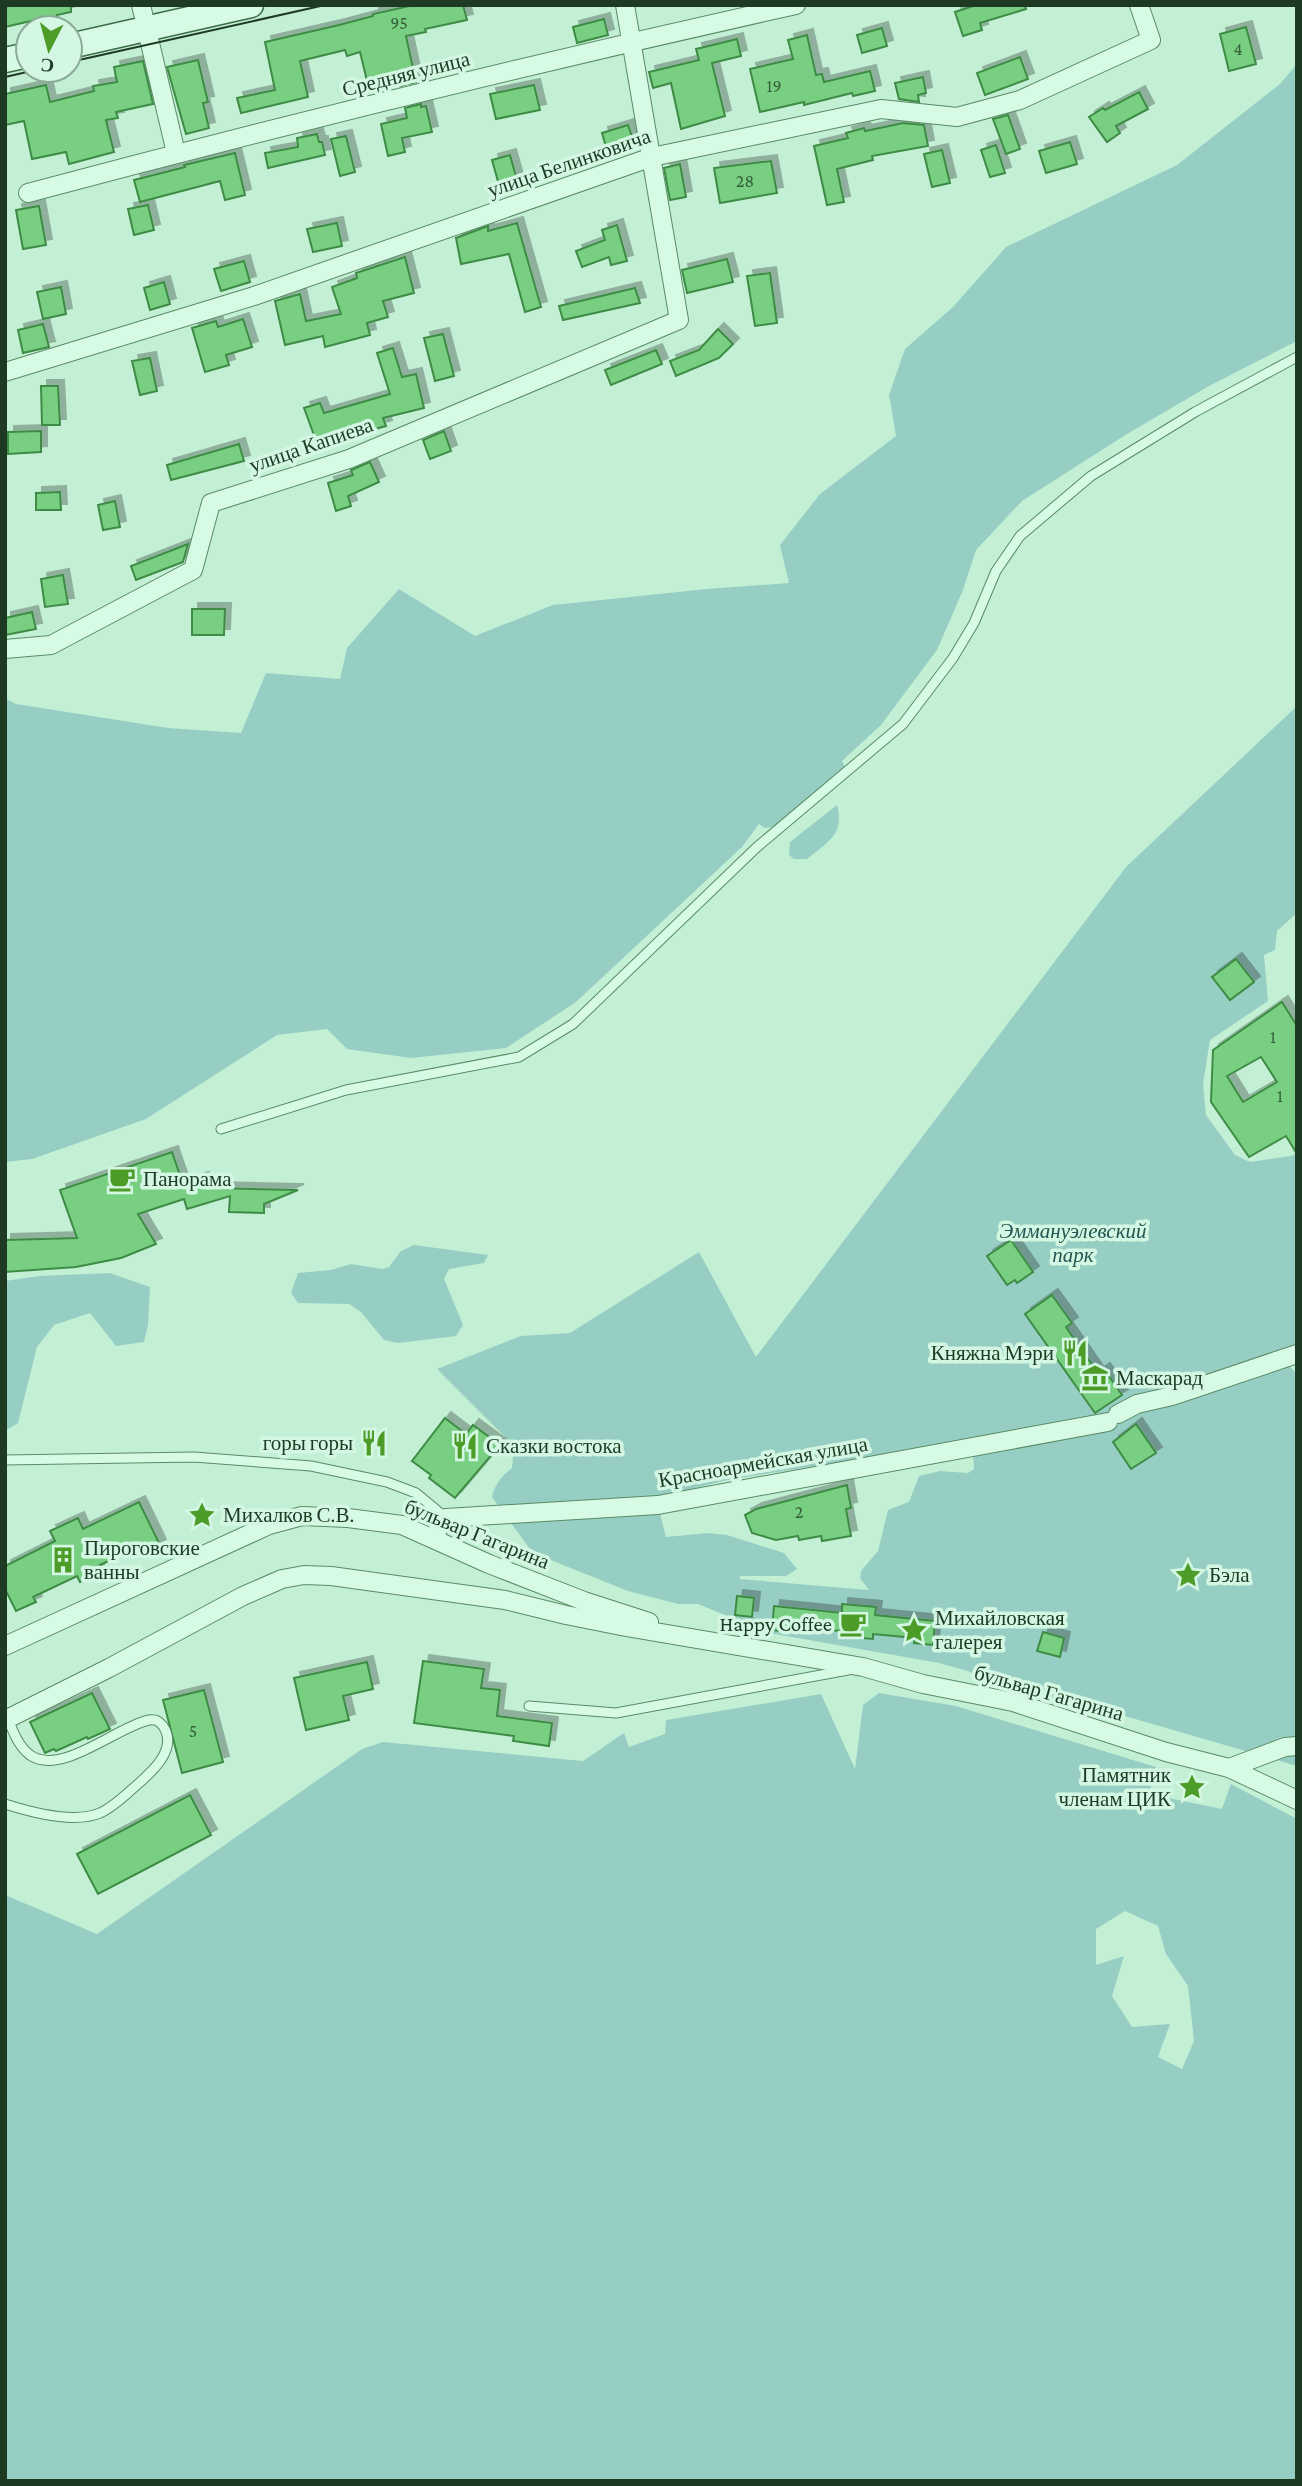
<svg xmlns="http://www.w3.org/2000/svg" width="1302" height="2486" font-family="'Crimson Pro',serif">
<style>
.green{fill:#97cec4;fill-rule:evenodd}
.building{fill:#78cf81;stroke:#3e8b45;stroke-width:2;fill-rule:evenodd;filter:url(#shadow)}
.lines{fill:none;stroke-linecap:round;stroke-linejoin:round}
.service-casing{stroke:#598b64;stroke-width:11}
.minor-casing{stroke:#598b64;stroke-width:20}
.secondary-casing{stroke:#3c6d46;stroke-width:27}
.service{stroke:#d7fae5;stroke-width:9}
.minor{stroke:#d7fae5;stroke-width:18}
.secondary{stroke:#d7fae5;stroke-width:24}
.tram{stroke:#1e3a23;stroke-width:2}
.labels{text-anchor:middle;stroke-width:7;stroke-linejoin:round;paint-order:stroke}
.number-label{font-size:18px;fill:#345f3a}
.street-label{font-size:21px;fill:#1e3a23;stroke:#d3f7e2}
.poi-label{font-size:21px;fill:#1e3a23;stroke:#d3f7e2;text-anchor:start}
.park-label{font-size:21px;font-style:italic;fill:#245754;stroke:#d3f7e2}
</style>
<defs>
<filter id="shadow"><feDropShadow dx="6" dy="-6" stdDeviation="0" flood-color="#0004"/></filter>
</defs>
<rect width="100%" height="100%" fill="#c3f0d5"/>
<!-- green -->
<g class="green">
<polygon points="1297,64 1297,341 1209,386 1127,434 1022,501 976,550 963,590 937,650 881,725 842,761 845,767 836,778 779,826 765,828 759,824 742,847 576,1002 506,1048 411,1058 347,1049 327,1029 277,1035 146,1119 32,1159 5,1162 5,698 16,704 168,728 241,733 266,673 340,679 347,648 399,589 475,636 553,605 707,589 789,583 780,545 820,494 896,436 889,395 905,349 953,307 1006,247 1177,165 1280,84"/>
<path d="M1297,706v207l-20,18 -2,19 -11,5 4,46 -58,39 -7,44 3,31 29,40 15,7 41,-6 6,-3v197l-18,6 18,18v392l-210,-61 -9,3 -21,-3 -63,-21 -26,-13 -29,-8 -170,-30 -71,-29h-20l-50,-13 -85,-34 -13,-8 -38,-52c2,-12 11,-22 20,-29l2,-22 -77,-77 84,-33 49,-3 129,-81 57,105 370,-490zM948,1445l14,2 11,9 1,13 -6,4 -28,-2 -21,5 -10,26 -21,8 -10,41 -17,20 -1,7 9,12 -130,-11 2,-3h45l11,-7 -13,-16 -57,-18 -19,-2 -42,4 -10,-39 71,-18z"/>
<path d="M837,805c8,29 -9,37 -30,54h-13l-5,-4 1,-13z"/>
<polygon points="414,1245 488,1255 484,1263 449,1269 444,1279 463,1325 456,1336 398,1343 384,1340 361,1312 349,1304 298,1303 291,1293 298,1273 331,1270 351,1264 382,1269 389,1267 401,1251"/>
<polygon points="110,1273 150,1287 148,1325 144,1342 116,1346 90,1313 54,1325 37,1347 18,1423 5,1431 5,1281 39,1276"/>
<path d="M879,1693l77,13 200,61 -7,27 73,15 9,-25 66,35v662h-1292v-586l92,39 265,-185 21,-7 200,19 41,-28 5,14 36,-13 1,-14 155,-26 34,75 8,-64zM1125,1911l33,15 8,28 22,32 6,55 -12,28 -24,-12 12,-33 -38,3 -20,-31 12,-40 -28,9v-36z"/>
</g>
<!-- building -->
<g class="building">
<polygon points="13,5 71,5 71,12 57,15 58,18 32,25 31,21 5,27 5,7"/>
<polygon points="414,5 463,5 467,20 425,29 426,32 406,36 416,82 400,86 399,82 369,89 360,52 347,56 345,50 300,61 308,97 241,113 237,98 275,90 265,42 339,25 373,16 373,14"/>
<polygon points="976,5 1025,5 1026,9 980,23 982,30 963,36 955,12"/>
<polygon points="604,19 608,35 577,43 573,27"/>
<polygon points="1246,27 1256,64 1229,71 1220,34"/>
<polygon points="882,28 887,46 862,53 857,35"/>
<polygon points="807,35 816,75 822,74 824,82 870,71 875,91 853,96 852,93 804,105 804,102 760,112 750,69 793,59 788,40"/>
<polygon points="737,39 741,56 712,63 725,116 681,129 671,83 653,88 649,72 699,60 696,49"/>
<polygon points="1020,57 1028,79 985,95 977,73"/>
<polygon points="198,60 208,102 203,103 209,128 186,134 167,67"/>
<polygon points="143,61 153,104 116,112 118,118 106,120 114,152 69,164 66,152 32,159 24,121 5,125 5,94 46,85 50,102 94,91 93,86 117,82 114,67"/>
<polygon points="923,77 926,93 918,95 919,102 899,99 895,83"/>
<polygon points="534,85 540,110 496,119 490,94"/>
<polygon points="1139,92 1148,109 1116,126 1120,133 1107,142 1089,117 1103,108 1105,110"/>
<polygon points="421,104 421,107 426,106 432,132 402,138 405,152 388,156 381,124 407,118 405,108"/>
<polygon points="1008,115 1020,149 1006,154 993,119"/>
<polygon points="903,123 924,125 928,146 872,156 873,160 837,169 844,202 827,205 814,146 848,138 846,133 864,128 865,131"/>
<polygon points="628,125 635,145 608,154 602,133"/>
<polygon points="317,134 319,142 322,142 325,155 268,168 265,153 298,147 297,138"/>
<polygon points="346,136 355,172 340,176 331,139"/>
<polygon points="1070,142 1077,164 1046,173 1039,151"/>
<polygon points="996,145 1005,173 990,177 981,150"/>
<polygon points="942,150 950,183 932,187 924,154"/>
<polygon points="235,153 245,195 225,200 220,181 140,202 134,180 185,167 184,165"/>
<polygon points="510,155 517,180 499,185 492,160"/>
<polygon points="771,161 777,193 720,203 714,168"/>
<polygon points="680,164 686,197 670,200 664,168"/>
<polygon points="148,205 154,230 134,235 128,209"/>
<polygon points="39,206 46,245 23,249 16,210"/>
<polygon points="337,223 342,246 313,252 307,229"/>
<polygon points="517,223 541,307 525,312 509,254 461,264 456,238 488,226 488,231"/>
<polygon points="617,225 627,261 611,265 609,257 582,267 576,251 605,240 602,230"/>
<polygon points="405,257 414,293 383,301 388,317 367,323 370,335 325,347 323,336 285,345 275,301 300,294 306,321 341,314 332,287 357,278 356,273"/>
<polygon points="727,259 733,282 687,293 682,270"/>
<polygon points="244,261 250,282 221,291 214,269"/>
<polygon points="770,273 777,323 755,326 747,276"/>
<polygon points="164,282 170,304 150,310 144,288"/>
<polygon points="61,287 66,314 43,319 37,292"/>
<polygon points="635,288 640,303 563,320 559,306"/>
<polygon points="243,319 252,347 226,355 229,365 205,372 192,328 216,321 218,327"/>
<polygon points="43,324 49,347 23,353 18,330"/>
<polygon points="718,329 733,344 719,358 676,376 670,361 699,350"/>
<polygon points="443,334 454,376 435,381 424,338"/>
<polygon points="393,348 402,377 416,374 424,408 383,418 386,426 357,434 356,432 318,446 304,408 320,403 324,413 390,394 377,353"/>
<polygon points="656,350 662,364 611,385 605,370"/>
<polygon points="150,358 157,391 140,395 132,361"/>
<polygon points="41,386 58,386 60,425 42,425"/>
<polygon points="41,431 41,452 8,454 8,432"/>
<polygon points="444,431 451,451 430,459 423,440"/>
<polygon points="239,444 244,461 171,480 167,465"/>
<polygon points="370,462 379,482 348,496 351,506 336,511 328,483 353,475 351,470"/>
<polygon points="60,492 61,510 36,510 36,493"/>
<polygon points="115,501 120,527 103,530 98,505"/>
<polygon points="188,544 183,562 136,580 131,566"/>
<polygon points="63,575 68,604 45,607 41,579"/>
<polygon points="192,609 225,609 224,635 192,635"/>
<polygon points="32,612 36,629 5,635 5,618"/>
<polygon points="1236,959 1254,982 1230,1000 1212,977"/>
<path d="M1282,1002l15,24v128l-11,-18 -37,21 -38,-55 2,-52zM1261,1057l16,25 -34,20 -16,-26z"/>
<polygon points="172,1152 183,1184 203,1178 206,1188 298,1190 264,1204 264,1213 229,1212 230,1196 187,1209 184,1199 138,1214 156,1244 121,1258 76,1267 5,1272 5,1240 77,1238 60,1190"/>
<polygon points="1011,1240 1033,1272 1017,1283 1015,1280 1007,1285 987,1256"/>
<polygon points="1052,1295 1072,1323 1066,1327 1098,1373 1104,1369 1122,1395 1095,1413 1025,1314"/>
<polygon points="445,1418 466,1434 473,1425 500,1445 455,1498 429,1478 431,1475 412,1461"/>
<polygon points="1136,1424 1156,1453 1131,1469 1113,1442"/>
<polygon points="847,1485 851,1508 846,1509 851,1536 822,1541 821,1536 799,1540 798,1536 776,1540 752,1533 745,1515 756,1509"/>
<polygon points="139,1502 160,1545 141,1555 137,1547 96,1567 99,1573 80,1582 77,1576 33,1597 36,1602 16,1611 5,1589 5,1566 55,1541 50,1531 78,1518 83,1529"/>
<polygon points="737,1596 754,1598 752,1617 735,1615"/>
<polygon points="842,1604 876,1607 875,1615 935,1621 933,1645 914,1643 915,1638 873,1634 873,1639 840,1636 840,1631 792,1627 791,1632 772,1630 774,1606 842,1613"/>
<polygon points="1043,1632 1064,1638 1060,1657 1037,1651"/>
<polygon points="423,1661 484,1669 481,1688 500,1690 497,1716 552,1723 549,1746 513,1741 514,1736 414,1723"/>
<polygon points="367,1662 373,1689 343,1696 349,1720 306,1730 294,1678"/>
<polygon points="204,1690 223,1762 182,1773 163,1700"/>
<polygon points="92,1693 110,1729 88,1739 87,1737 56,1751 54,1749 45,1753 30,1722"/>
<polygon points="190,1795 211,1835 98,1894 77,1854"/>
</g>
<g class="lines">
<!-- service casing -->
<g class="service-casing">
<g id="service">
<polyline points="221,1129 346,1090 519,1057 573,1024 757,847 903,724 953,658 974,623 996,571 1020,536 1091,476 1195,412 1297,357"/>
<polyline points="5,1460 194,1457 311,1466 387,1482 416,1493 446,1518"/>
<polyline points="529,1706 616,1713 848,1670"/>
<path d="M5,1804c25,8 69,20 95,9 11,-5 21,-14 30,-22 17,-15 50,-40 33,-65 -4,-5 -7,-7 -14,-6 -31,6 -88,57 -119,35 -12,-9 -17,-24 -22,-36"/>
</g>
</g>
<!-- minor casing -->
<g class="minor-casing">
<g id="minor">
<polyline points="141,5 176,153"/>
<path d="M28,193c255,-68 511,-131 768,-188"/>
<polyline points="5,372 254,296 652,157 881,109 957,117 1020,100 1151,40 1139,5"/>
<polyline points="5,649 51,645 193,570 211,503 349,459 679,320 625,5"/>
<polyline points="1118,1414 1137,1404 1172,1396 1297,1354"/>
<polyline points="434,1538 442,1521 446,1518 658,1505 1108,1422"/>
<polyline points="5,1646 269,1525 302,1516 348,1518 402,1525 489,1564 584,1601 649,1622"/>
<polyline points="5,1720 109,1668 243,1596 282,1579 304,1575 331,1576 505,1600 566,1615 626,1627 863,1667 923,1684 1013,1702 1166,1752 1229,1768 1297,1800"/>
<polyline points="1229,1768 1285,1747 1297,1746"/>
</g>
</g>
<!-- secondary casing -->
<g class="secondary-casing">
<g id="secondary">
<polyline points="70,46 251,5"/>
<polyline points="5,60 28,55"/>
</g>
</g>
<!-- service -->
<use href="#service" class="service"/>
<!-- minor -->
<use href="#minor" class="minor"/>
<!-- secondary -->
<use href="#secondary" class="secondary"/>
<!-- tram -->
<g class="tram">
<polyline points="70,62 325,5"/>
<polyline points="5,77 36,70"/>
</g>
</g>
<!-- icons -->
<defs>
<g id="cafe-bare" transform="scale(2.1)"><path d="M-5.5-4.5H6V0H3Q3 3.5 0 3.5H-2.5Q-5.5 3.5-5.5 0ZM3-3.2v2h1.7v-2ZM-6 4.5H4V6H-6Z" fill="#4c9c27" stroke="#d3f7e2" stroke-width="2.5" paint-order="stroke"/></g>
<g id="restaurant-bare" transform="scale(2.1)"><path d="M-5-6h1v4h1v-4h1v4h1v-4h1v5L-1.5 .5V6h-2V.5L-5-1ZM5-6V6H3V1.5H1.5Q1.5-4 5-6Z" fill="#4c9c27" stroke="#d3f7e2" stroke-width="2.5" paint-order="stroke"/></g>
<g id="museum-bare" transform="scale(2.1)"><path d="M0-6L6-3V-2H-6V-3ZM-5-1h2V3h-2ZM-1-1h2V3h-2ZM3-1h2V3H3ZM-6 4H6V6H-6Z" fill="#4c9c27" stroke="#d3f7e2" stroke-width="2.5" paint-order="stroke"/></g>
<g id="sight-bare" transform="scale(2.1)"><path d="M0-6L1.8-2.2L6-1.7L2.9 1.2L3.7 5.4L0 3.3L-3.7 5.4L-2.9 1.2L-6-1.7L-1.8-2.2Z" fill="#4c9c27" stroke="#d3f7e2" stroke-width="2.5" paint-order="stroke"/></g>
<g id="building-bare" transform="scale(2.1)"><path d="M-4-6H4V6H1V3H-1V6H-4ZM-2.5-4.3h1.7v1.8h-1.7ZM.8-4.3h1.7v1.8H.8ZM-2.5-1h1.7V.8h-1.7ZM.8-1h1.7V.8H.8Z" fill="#4c9c27" stroke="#d3f7e2" stroke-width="2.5" paint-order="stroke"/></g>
</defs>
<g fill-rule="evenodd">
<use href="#cafe-bare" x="122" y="1179"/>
<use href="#restaurant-bare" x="1075" y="1353"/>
<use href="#museum-bare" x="1095" y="1378"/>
<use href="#restaurant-bare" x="374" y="1443"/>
<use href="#restaurant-bare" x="465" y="1446"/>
<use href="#sight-bare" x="202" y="1515"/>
<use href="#building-bare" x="63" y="1560"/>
<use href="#sight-bare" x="1188" y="1575"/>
<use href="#cafe-bare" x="853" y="1624"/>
<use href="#sight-bare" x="914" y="1630"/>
<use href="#sight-bare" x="1192" y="1787"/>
</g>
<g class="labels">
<!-- number labels -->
<g class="number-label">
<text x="399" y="29">95</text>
<text x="1238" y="55">4</text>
<text x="774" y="92">19</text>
<text x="745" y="187">28</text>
<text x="1273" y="1043">1</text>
<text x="1280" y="1102">1</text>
<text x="799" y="1518">2</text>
<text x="193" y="1737">5</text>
</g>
<!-- street labels -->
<g class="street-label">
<text transform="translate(406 74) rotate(-14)" y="7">Средняя улица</text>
<text transform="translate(569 163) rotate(-19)" y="7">улица Белинковича</text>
<text transform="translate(311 445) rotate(-19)" y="7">улица Капиева</text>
<text transform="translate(763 1462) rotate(-10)" y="7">Красноармейская улица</text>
<text transform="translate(477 1534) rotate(22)" y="7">бульвар Гагарина</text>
<text transform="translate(1049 1693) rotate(16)" y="7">бульвар Гагарина</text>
</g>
<!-- poi labels -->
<g class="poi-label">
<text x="143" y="1186">Панорама</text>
<text x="1054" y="1360" text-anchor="end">Княжна Мэри</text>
<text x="1116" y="1385">Маскарад</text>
<text x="353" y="1450" text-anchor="end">горы горы</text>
<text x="486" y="1453">Сказки востока</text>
<text x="223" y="1522">Михалков С.В.</text>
<text x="84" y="1555">Пироговские<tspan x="84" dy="24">ванны</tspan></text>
<text x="1209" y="1582">Бэла</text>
<text x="935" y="1625">Михайловская<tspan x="935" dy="24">галерея</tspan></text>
<text x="832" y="1631" text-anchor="end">Happy Coffee</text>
<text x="1171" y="1782" text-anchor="end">Памятник<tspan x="1171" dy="24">членам ЦИК</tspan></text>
</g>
<!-- park labels -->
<g class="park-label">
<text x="1073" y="1238">Эммануэлевский<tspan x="1073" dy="24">парк</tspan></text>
</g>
</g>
<!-- border -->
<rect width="1302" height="2486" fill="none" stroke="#1e3a23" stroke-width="14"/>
<!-- north arrow -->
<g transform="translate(49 49) rotate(186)"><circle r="33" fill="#d3f7e2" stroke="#8bab96" stroke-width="2"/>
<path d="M0-5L12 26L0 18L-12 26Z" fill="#4c9c27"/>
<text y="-10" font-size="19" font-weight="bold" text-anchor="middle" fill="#1e3a23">С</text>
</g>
</svg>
